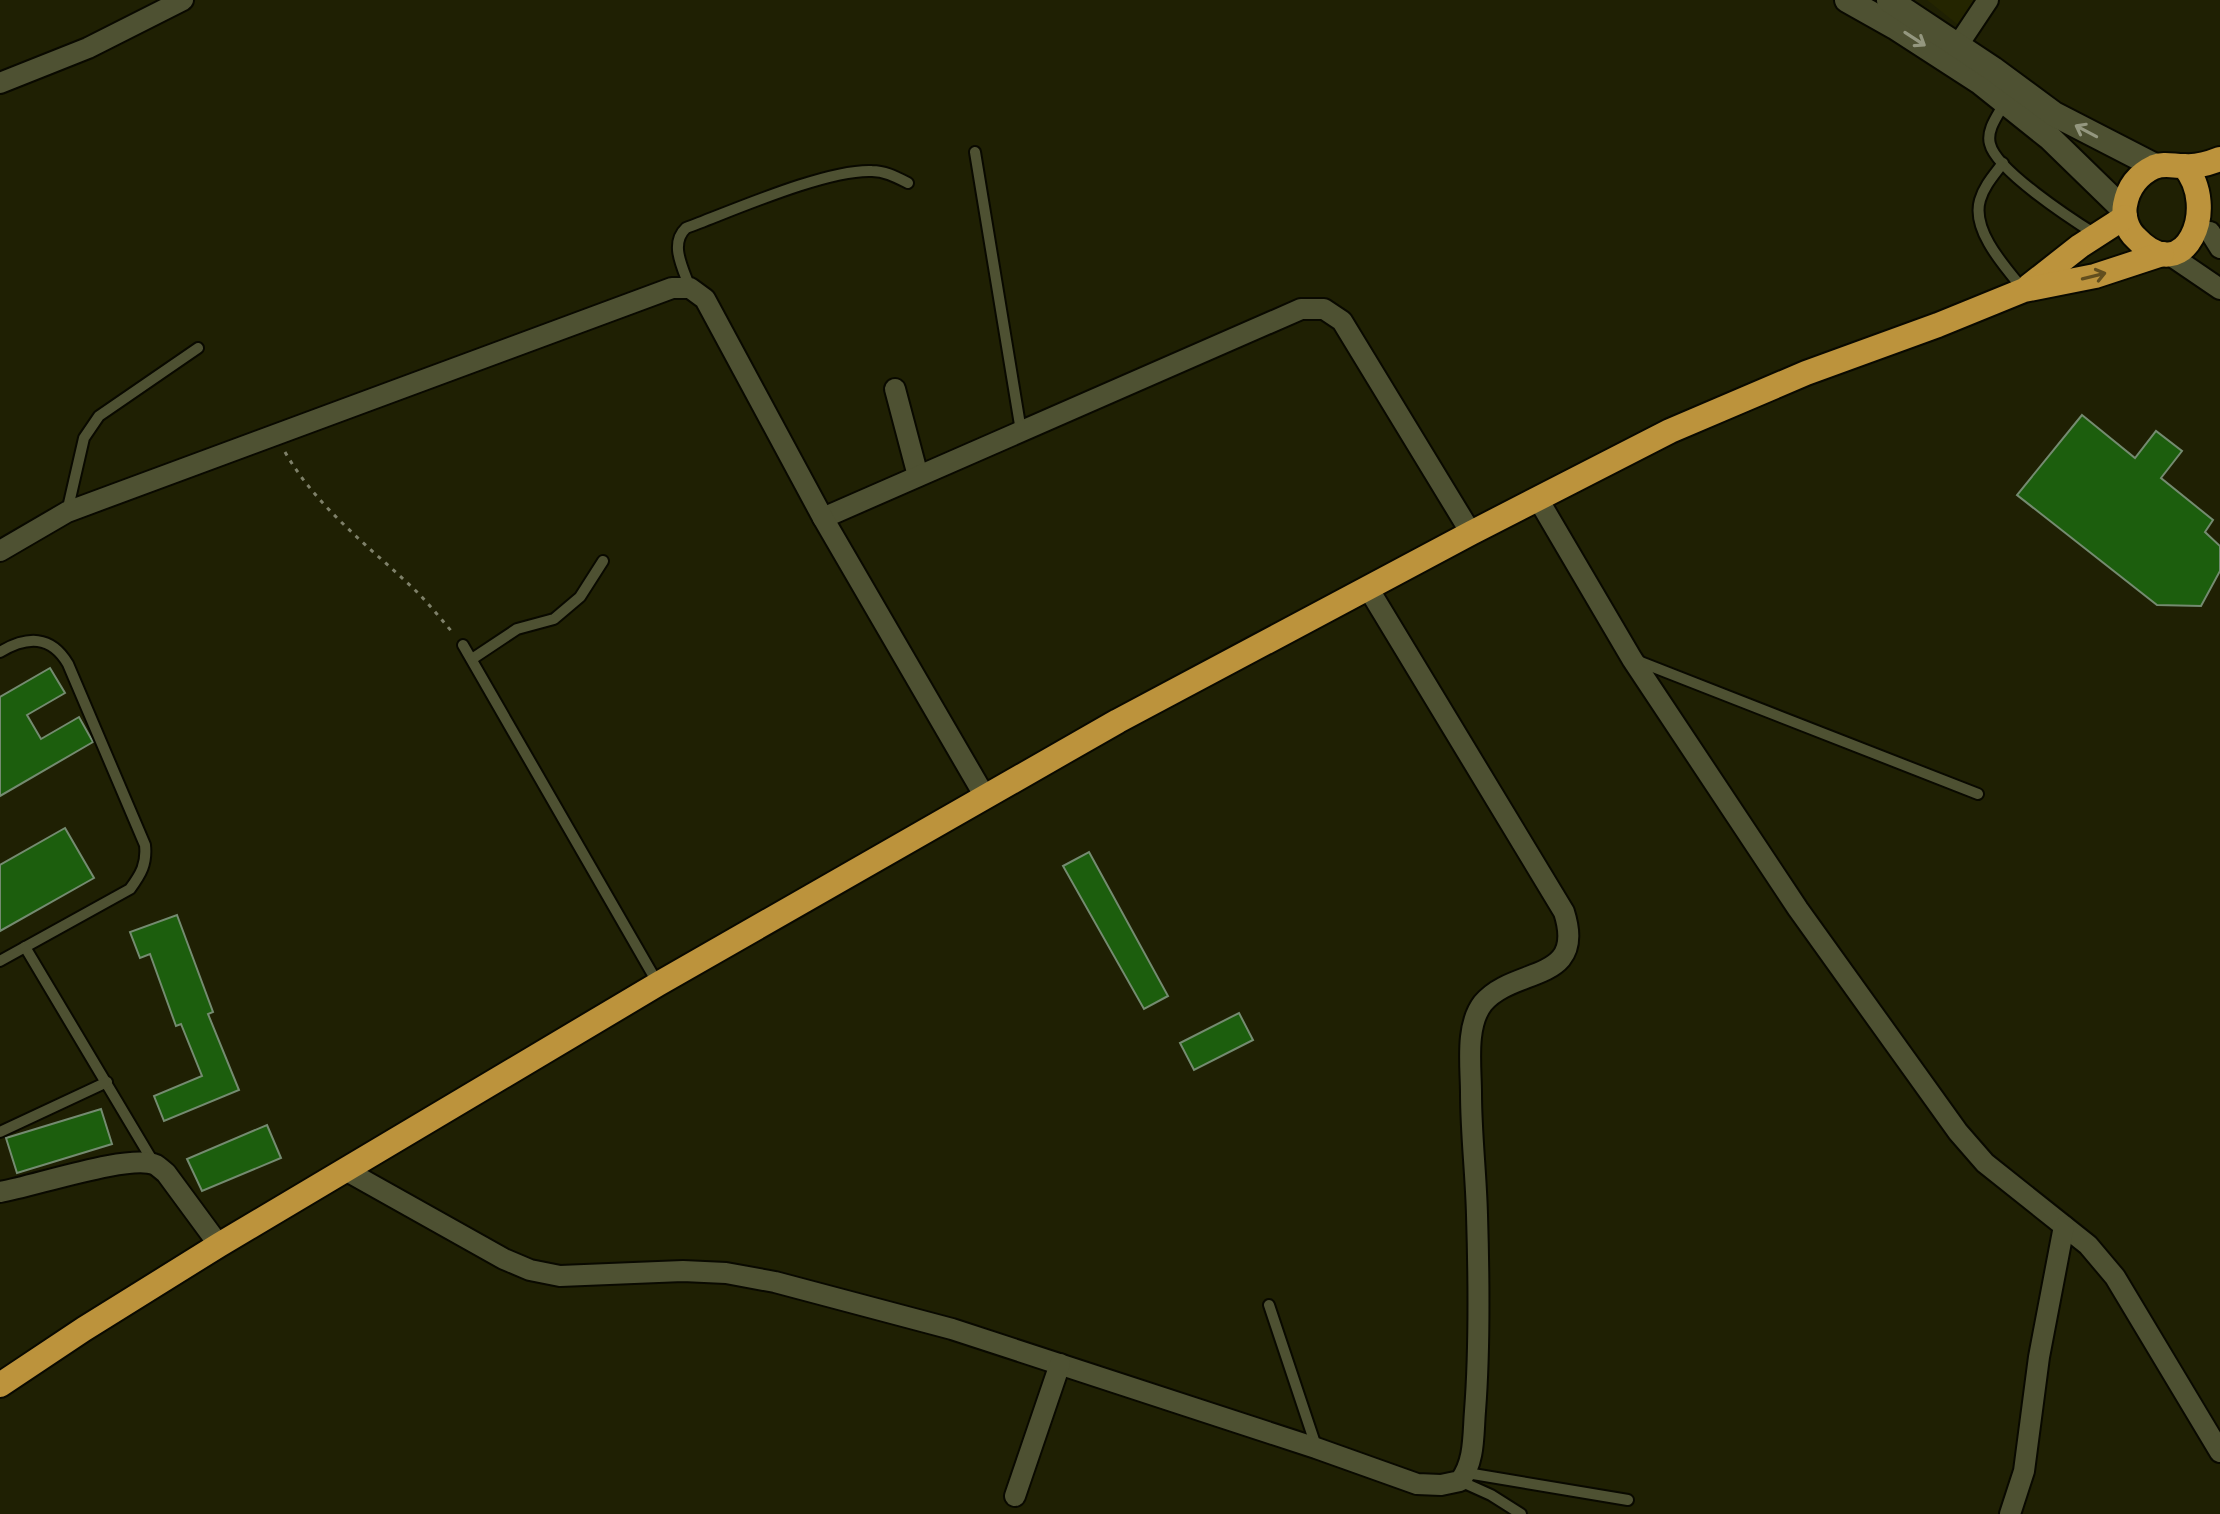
<svg xmlns="http://www.w3.org/2000/svg" width="2220" height="1514" font-family="'Exo 2',sans-serif">
<style>
.built{fill:#242500}
.building{fill:#1c5e0d;stroke:#748b70;stroke-width:2}
.lines{fill:none;stroke-linecap:round;stroke-linejoin:round}
.lane-casing{stroke:#090900;stroke-width:14}
.street-casing{stroke:#090900;stroke-width:24}
.secondary-casing{stroke:#090900;stroke-width:28}
.highway-casing{stroke:#090900;stroke-width:28}
.path{stroke:#7e8069;stroke-width:3;stroke-dasharray:4 6;stroke-linecap:butt}
.lane{stroke:#4e5132;stroke-width:10}
.street{stroke:#4e5132;stroke-width:20}
.secondary{stroke:#4e5132;stroke-width:24}
.highway{stroke:#bc933c;stroke-width:24}
.oneway{stroke:#94977f}
.oneway2{stroke:#624e1e}
</style>
<rect width="100%" height="100%" fill="#1f2003"/>
<!-- built -->
<polygon class="built" points="1927,0 1981,0 1961,27"/>
<!-- building -->
<g class="building">
<polygon points="2082,415 2135,458 2156,431 2182,451 2161,478 2213,520 2205,532 2220,546 2220,571 2201,606 2157,605 2017,495"/>
<polygon points="50,668 65,693 27,715 41,739 79,717 93,742 0,796 0,697"/>
<polygon points="65,828 94,878 0,931 0,865"/>
<polygon points="1089,852 1168,996 1144,1009 1063,866"/>
<polygon points="177,915 213,1012 208,1014 239,1090 164,1121 154,1096 202,1076 181,1024 176,1026 150,954 140,958 130,932"/>
<polygon points="1239,1013 1253,1040 1194,1070 1180,1043"/>
<polygon points="101,1109 112,1144 17,1173 6,1138"/>
<polygon points="267,1125 281,1158 202,1191 187,1159"/>
</g>
<g class="lines">
<!-- lane casing -->
<g class="lane-casing">
<g id="lane">
<path d="M2004,104c-6,11 -18,26 -14,40 6,26 81,75 105,90"/>
<polyline points="975,152 1021,431"/>
<path d="M2003,163c-9,12 -19,23 -23,37 -9,30 25,67 43,89"/>
<path d="M690,288c-7,-20 -21,-44 -4,-60 46,-17 140,-59 186,-57 13,0 24,6 36,12"/>
<polyline points="67,512 84,438 99,416 198,348"/>
<polyline points="463,645 657,982"/>
<path d="M0,652c27,-16 51,-17 68,12l77,181c2,19 -4,29 -15,44l-130,72"/>
<polyline points="472,659 517,629 554,619 580,597 603,561"/>
<polyline points="1638,661 1978,794"/>
<polyline points="25,947 155,1165"/>
<polyline points="0,1132 107,1082"/>
<polyline points="1269,1305 1316,1446"/>
<polyline points="1467,1473 1628,1500"/>
<polyline points="1460,1481 1491,1495 1521,1514"/>
</g>
</g>
<!-- street casing -->
<g class="street-casing">
<g id="street">
<polyline points="1958,45 1988,0"/>
<polyline points="0,83 88,48 183,0"/>
<polyline points="2210,232 2220,248"/>
<polyline points="2170,255 2220,289"/>
<polyline points="895,389 918,476"/>
<polyline points="1538,499 1632,659 1798,909 1958,1132 1985,1163 2088,1245 2115,1277 2220,1452"/>
<polyline points="823,518 1301,309 1324,309 1342,321 1471,533"/>
<polyline points="0,551 67,512 672,288 690,288 705,299 823,518 984,795"/>
<path d="M347,1171l157,88 26,11 30,6 123,-5 43,2 49,9 177,47 364,119 101,36 24,1 19,-4c15,-20 13,-46 15,-70 5,-65 4,-131 2,-196 -1,-41 -6,-81 -6,-122 0,-27 -6,-67 12,-90 31,-37 104,-19 81,-91l-196,-324"/>
<path d="M0,1192c32,-5 130,-39 156,-27 3,2 6,5 10,8l53,72"/>
<polyline points="1015,1496 1060,1364"/>
<polyline points="2010,1514 2024,1471 2039,1357 2064,1226"/>
</g>
</g>
<!-- secondary casing -->
<g class="secondary-casing">
<g id="secondary">
<polyline points="1847,0 1895,27 1980,82 2050,138 2124,210"/>
<polyline points="1889,0 1993,69 2054,114 2155,166"/>
</g>
</g>
<!-- highway casing -->
<g class="highway-casing">
<g id="highway">
<path d="M2184,166c36,41 1,124 -48,72 -9,-8 -13,-22 -11,-33 3,-17 12,-30 29,-38 10,-4 19,-1 30,-1 11,1 26,-3 36,-7"/>
<polyline points="2029,286 2080,246 2125,217"/>
<polyline points="0,1385 84,1329 219,1245 658,984 1118,721 1471,533 1670,431 1806,373 1938,325 2024,290 2095,276 2162,254"/>
</g>
</g>
<!-- path -->
<path class="path" d="M285,452c32,56 85,95 131,139 13,13 25,28 37,42"/>
<!-- lane -->
<use href="#lane" class="lane"/>
<!-- street -->
<use href="#street" class="street"/>
<!-- secondary -->
<use href="#secondary" class="secondary"/>
<!-- highway -->
<use href="#highway" class="highway"/>
</g>
<!-- one-way arrows -->
<defs><path id="oneway-shaft" d="M-6 0H5M1.5-3L5.5 0L1.5 3" fill="none" stroke-width="1.6" stroke-linecap="round" stroke-linejoin="round" transform="scale(2)"/></defs>
<g class="oneway">
<use href="#oneway-shaft" transform="translate(1915 39) rotate(33)"/>
<use href="#oneway-shaft" transform="translate(2086 131) rotate(-152)"/>
</g>
<use class="oneway2" href="#oneway-shaft" transform="translate(2094 276) rotate(-14)"/>
</svg>
